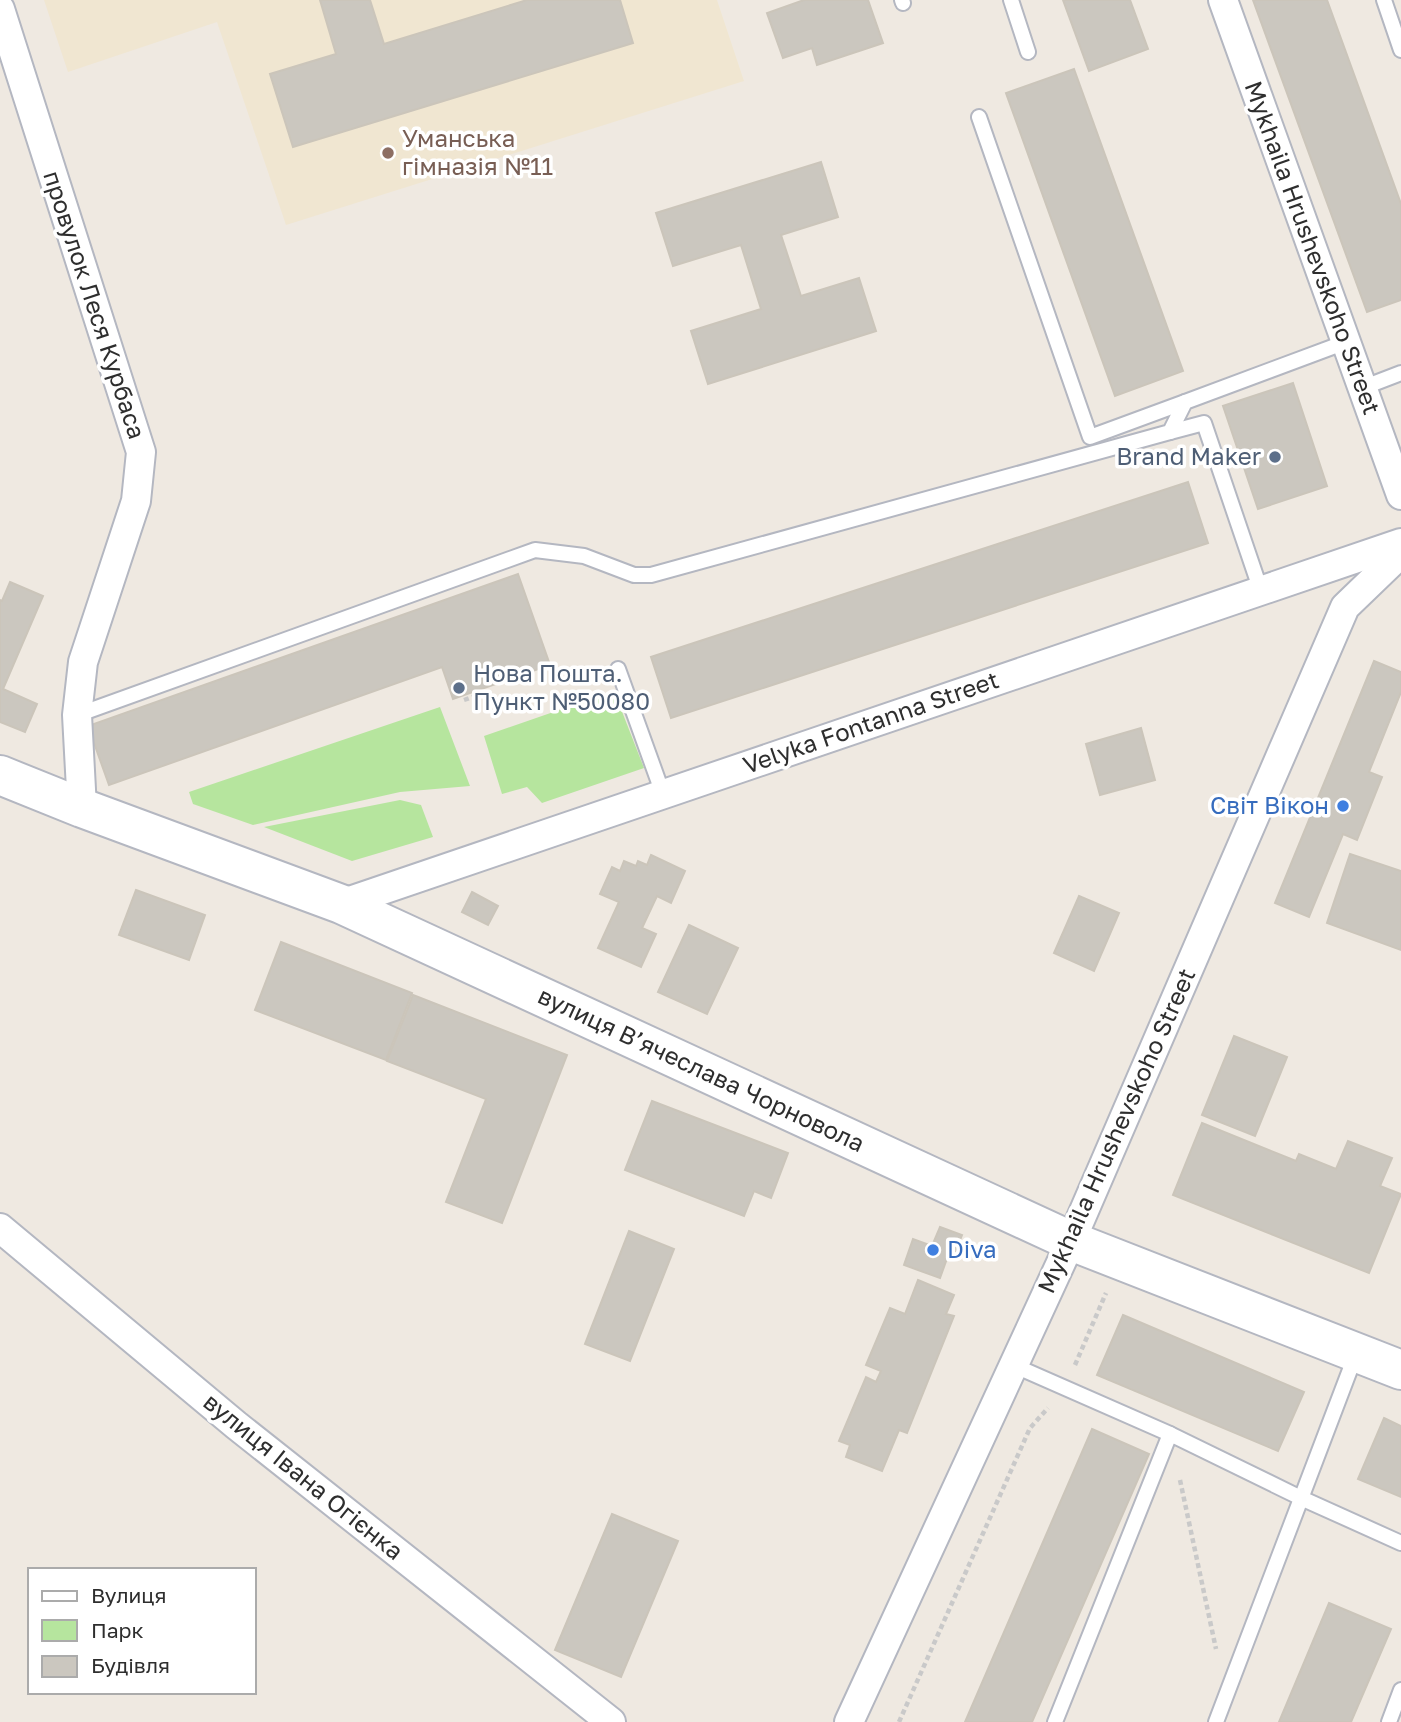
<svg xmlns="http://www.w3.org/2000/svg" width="1401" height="1722" font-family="'Golos Text',sans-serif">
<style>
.education{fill:#f0e6d1}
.green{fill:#b6e59e}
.building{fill:#cbc7bf;stroke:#cbc5ba;stroke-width:2}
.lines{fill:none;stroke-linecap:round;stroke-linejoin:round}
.lane-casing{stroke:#b4b7c1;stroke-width:18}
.street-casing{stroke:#b4b7c1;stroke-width:32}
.secondary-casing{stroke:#b4b7c1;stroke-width:42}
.path{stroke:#c9c9c9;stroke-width:4.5;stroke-dasharray:5 3.5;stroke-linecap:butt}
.lane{stroke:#fff;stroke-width:14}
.street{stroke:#fff;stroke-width:28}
.secondary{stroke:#fff;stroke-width:38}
.education-dot{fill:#8d6e63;stroke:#fff;stroke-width:2.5}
.service-dot{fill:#5c6f8a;stroke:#fff;stroke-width:2.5}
.shop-dot{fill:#3f7fe0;stroke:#fff;stroke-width:2.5}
.labels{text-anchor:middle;stroke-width:7;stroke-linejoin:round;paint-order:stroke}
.education-label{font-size:24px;fill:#785e54;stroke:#fff;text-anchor:start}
.street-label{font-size:24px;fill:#2e2e2e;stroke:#fff}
.service-label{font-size:24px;fill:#4e5e75;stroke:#fff;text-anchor:end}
.shop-label{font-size:24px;fill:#366cbe;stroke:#fff;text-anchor:end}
</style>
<rect width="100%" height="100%" fill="#efe9e1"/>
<!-- education -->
<polygon class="education" points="44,0 717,0 744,81 286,225 217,22 68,72"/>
<!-- green -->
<g class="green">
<polygon points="614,691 644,768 542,803 527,787 502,794 484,736"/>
<polygon points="440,707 470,786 400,792 253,825 193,804 189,792"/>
<polygon points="400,800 421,805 433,837 352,861 264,827"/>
</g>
<!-- building -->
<g class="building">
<polygon points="320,0 370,0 384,44 527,0 620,0 633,43 293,147 270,74 336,54"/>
<polygon points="804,0 868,0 883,43 817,65 812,48 783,58 767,13"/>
<polygon points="1063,0 1130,0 1148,49 1089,71"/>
<polygon points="1253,0 1327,0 1401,204 1401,300 1367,312"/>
<polygon points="1074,69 1183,371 1115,396 1006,93"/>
<polygon points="821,162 838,217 781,235 801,296 859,278 876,331 708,384 691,331 761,309 741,245 673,266 656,213"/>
<polygon points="1293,383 1327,486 1258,509 1223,406"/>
<polygon points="1188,482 1208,543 671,718 651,657"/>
<polygon points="518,574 550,665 453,699 442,667 109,785 88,726"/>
<polygon points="10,582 43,596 3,689 37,704 25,732 0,722 0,600 2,601"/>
<polygon points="1374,661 1401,672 1401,692 1369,772 1382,777 1357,840 1343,834 1309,917 1275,903"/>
<polygon points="1141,728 1155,780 1100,795 1086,744"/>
<polygon points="1350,854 1401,871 1401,950 1327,923"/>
<polygon points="651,855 685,871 671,903 657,896 642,928 656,934 641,967 598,948 619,902 600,894 612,867 620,871 624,861 636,866 638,861 647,865"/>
<polygon points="136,890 205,915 189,960 119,935"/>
<polygon points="472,892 498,906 488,925 462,912"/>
<polygon points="1079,896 1119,913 1094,971 1054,953"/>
<polygon points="689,925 738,948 707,1014 658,992"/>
<polygon points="281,942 412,993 386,1060 255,1010"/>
<polygon points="413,995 567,1055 502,1223 446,1202 486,1099 387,1061"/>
<polygon points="1234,1036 1287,1057 1255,1136 1202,1115"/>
<polygon points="652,1101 788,1153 771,1198 754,1191 744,1216 625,1170"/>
<polygon points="1202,1123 1296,1161 1299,1154 1336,1169 1348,1141 1392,1158 1380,1186 1401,1194 1369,1273 1173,1195"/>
<polygon points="940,1227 962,1235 954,1255 949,1253 940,1278 904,1265 913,1239 932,1246"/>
<polygon points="629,1231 674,1249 630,1361 585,1344"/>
<polygon points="918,1280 954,1295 946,1314 954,1316 907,1433 899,1430 882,1471 846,1457 850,1445 839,1441 866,1377 876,1382 881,1371 866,1365 890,1308 905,1314"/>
<polygon points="1123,1315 1304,1392 1278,1451 1097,1375"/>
<polygon points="1384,1418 1401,1426 1401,1497 1358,1479"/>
<polygon points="1092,1429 1149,1454 1032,1722 965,1722"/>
<polygon points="612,1514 678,1541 621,1677 555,1650"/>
<polygon points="1329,1603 1391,1629 1351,1722 1279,1722"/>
</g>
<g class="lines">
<!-- lane casing -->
<g class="lane-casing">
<g id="lane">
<polyline points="902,0 903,3"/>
<polyline points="1011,0 1028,52"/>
<polyline points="1384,0 1401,50"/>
<polyline points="979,117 1090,437 1185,402"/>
<polyline points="1362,388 1401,373"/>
<polyline points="1170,432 1204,423 1261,591"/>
<polyline points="618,669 663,794"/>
<polyline points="77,715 535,550 584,556 634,575 651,575 1170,432 1185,402 1346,342"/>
<polyline points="1013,1365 1170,1434"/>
<polyline points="1055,1722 1170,1434 1301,1498 1401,1543"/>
<polyline points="1216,1722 1356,1354"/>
<polyline points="1389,1722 1401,1690"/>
</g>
</g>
<!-- street casing -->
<g class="street-casing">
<g id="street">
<polyline points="1223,0 1401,495"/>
<polyline points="0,9 141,452 136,501 83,662 77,715 82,808"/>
<polyline points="341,904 1401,543"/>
<polyline points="0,1228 236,1425 611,1722"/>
<polyline points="849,1722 1071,1241 1345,607 1401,553"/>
</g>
</g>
<!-- secondary casing -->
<g class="secondary-casing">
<polyline id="secondary" points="0,775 82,808 341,904 1071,1241 1401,1370"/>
</g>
<!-- path -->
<g class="path">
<polyline points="464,700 478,695"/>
<polyline points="1075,1365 1106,1293"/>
<polyline points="1180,1480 1216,1649"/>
<polyline points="899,1722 1030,1428 1048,1408"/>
</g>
<!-- lane -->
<use href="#lane" class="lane"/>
<!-- street -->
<use href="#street" class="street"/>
<!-- secondary -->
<use href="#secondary" class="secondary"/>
</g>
<!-- markers -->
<circle class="education-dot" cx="388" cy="153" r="7"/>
<g class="service-dot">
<circle cx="1275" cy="457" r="7"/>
<circle cx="459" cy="688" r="7"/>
</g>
<g class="shop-dot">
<circle cx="1343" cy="806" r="7"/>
<circle cx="933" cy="1250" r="7"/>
</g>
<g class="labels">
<!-- education labels -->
<g class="education-label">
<text x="402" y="147">Уманська<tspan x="402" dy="28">гімназія №11</tspan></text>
</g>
<!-- street labels -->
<g class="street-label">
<text transform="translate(1312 248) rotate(70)" y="8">Mykhaila Hrushevskoho Street</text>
<text transform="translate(94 305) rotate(72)" y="8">провулок Леся Курбаса</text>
<text transform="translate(871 723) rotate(-19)" y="8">Velyka Fontanna Street</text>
<text transform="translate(701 1070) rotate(25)" y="8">вулиця В’ячеслава Чорновола</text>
<text transform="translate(1117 1131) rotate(-66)" y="8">Mykhaila Hrushevskoho Street</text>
<text transform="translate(303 1477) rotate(39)" y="8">вулиця Івана Огієнка</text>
</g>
<!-- service labels -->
<g class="service-label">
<text x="1261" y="465">Brand Maker</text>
<text x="473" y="682" text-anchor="start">Нова Пошта.<tspan x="473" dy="28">Пункт №50080</tspan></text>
</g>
<!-- shop labels -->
<g class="shop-label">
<text x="1329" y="814">Світ Вікон</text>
<text x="947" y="1258" text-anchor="start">Diva</text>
</g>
</g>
<!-- legend -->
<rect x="28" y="1568" width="228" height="126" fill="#ffffff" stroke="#ababab" stroke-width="2"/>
<rect x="42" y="1591" width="35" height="10" fill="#ffffff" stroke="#ababab" stroke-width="2"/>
<text x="91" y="1603" font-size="21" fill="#2e2e2e">Вулиця</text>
<rect x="42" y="1620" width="35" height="21" fill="#b6e59e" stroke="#ababab" stroke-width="2"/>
<text x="91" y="1638" font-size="21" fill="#2e2e2e">Парк</text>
<rect x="42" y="1656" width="35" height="21" fill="#cbc7bf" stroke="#ababab" stroke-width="2"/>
<text x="91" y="1673" font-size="21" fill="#2e2e2e">Будівля</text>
</svg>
